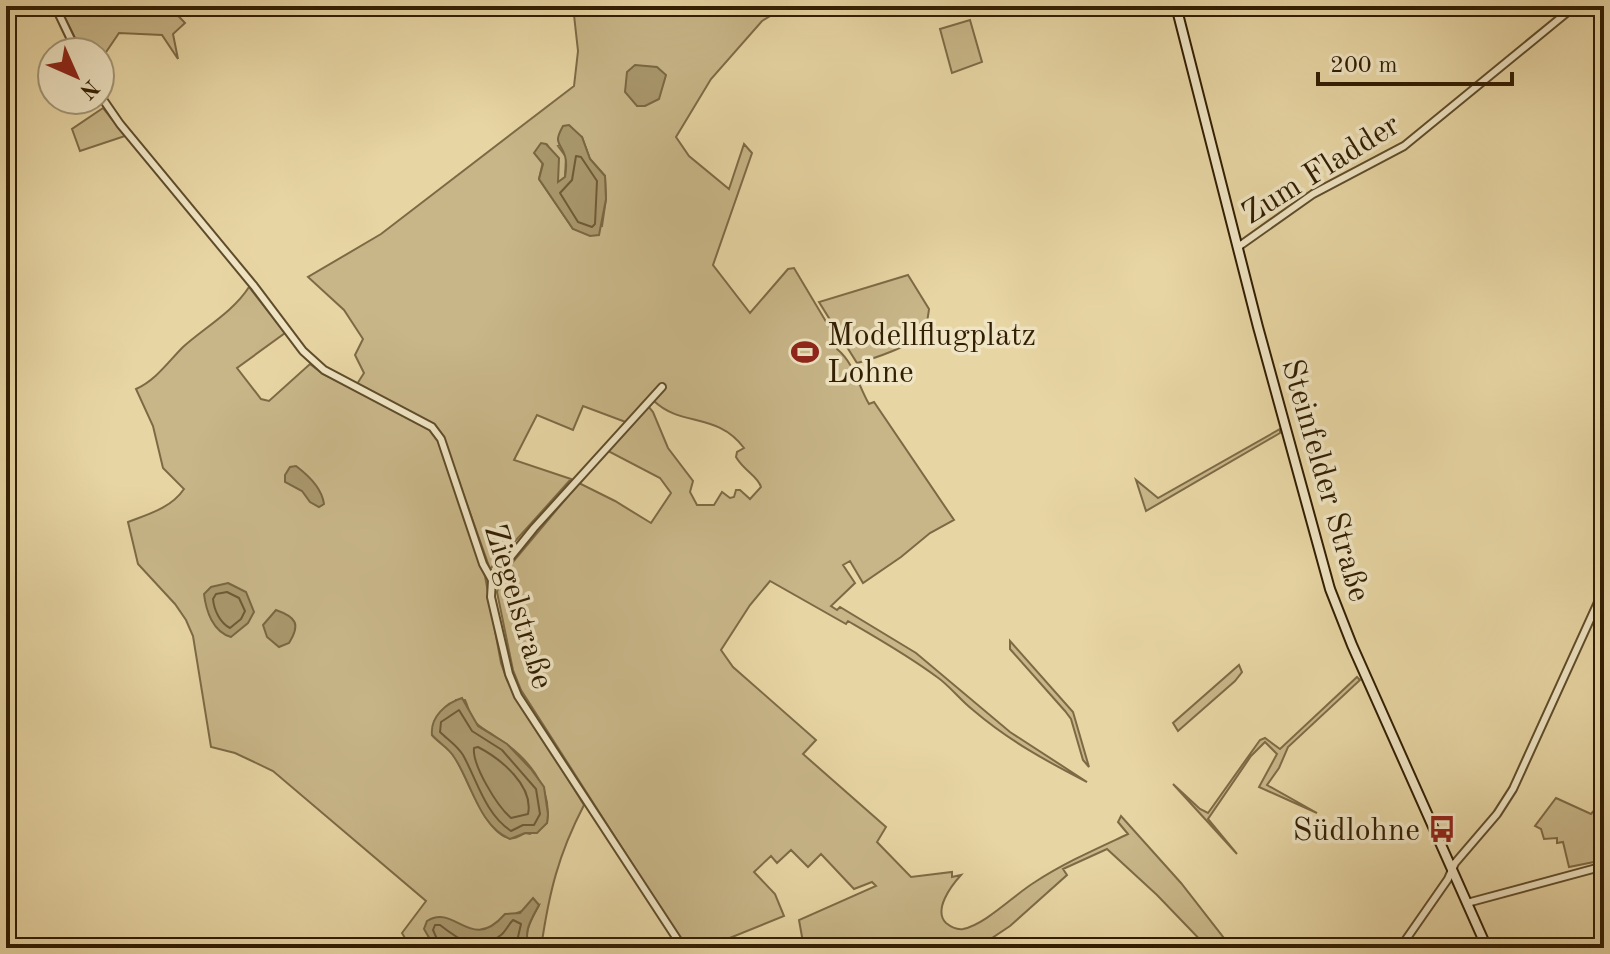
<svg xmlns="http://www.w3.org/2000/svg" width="1610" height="954" font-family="'Old Standard TT',serif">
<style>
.green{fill:#c8b688;stroke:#7d6a45;stroke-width:2;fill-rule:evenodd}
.water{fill:#a9976c;stroke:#796742;stroke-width:2}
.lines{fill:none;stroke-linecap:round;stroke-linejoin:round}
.shore{stroke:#6e5a37;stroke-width:2}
.minor-casing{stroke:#5f4c2a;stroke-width:10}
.secondary-casing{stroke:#321e02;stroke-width:12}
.minor{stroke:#efe4c3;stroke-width:6}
.secondary{stroke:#efe4c3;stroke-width:8}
.labels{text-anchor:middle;stroke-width:7;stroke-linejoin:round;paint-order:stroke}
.street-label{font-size:32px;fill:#321e02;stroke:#efe4c3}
.poi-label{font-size:32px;fill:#321e02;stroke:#efe4c3;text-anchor:start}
</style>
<rect width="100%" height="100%" fill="#e7d5a3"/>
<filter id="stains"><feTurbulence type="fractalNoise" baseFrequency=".0025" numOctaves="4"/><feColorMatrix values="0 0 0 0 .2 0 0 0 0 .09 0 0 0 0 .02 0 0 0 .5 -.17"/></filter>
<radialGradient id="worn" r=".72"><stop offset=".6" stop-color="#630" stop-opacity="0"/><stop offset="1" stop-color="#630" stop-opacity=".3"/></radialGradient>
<!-- green -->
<g class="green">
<polygon points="59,6 169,6 185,23 173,34 178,59 162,35 119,33 100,61 100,52 82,52"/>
<path d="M573,6h53l12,10 13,-10h111l1,8 13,-8h11l-25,15 -51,58 -35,58 13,19 40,33 15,-45 8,9 -39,112 37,48 38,-44 6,-1 43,72v9c17,14 21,36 32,55l5,-2 80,118 -24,13 -29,24 -38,26 -13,-22 -7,4 12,18 -24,23 6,4 3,-3 76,46 94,79 77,50c-41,-21 -79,-42 -114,-72 -13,-10 -23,-24 -36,-33 -28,-21 -58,-38 -89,-56l-2,3 -76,-43 -20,24 -29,45 12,17 83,73 -13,14 83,73 -9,15 34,35 41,-5v5l9,-2c-10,11 -28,35 -15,48 5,4 10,7 17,6 22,-4 52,-35 72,-47 29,-19 61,-33 93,-48l-10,-12 3,-6 60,67 43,55 12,10h-28l-51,-53 -50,-46 -44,20 4,6 -57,51 -33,22h-173l-5,-28 77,-34 -4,-4 -18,7 -33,-35 -13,13 -17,-17 -14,13 -6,-7 -17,16 21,22 9,22 -79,32h-19l-165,-258 -8,-20 -16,-78 6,-18 76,-91 36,18 36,22 20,-30 -11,-15 -52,-27 23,-27 -48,-18 -10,24 -36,-15 -23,45 57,19 -81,90 -47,-132 -10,-12 -9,-6 -67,-35 7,-11 -9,-18 8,-16 -19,-29 -36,-33 73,-43 193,-148 4,-35zM582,137l8,22 15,17 1,23 -4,27 -29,3 -34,-50 8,-35 11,39 7,-6 1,-20 -8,-11zM654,401c27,26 63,11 90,47l-7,4 -1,5c8,14 22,19 25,30l-11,12 -10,-9h-4l-2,7 -4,1 -8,-6 -8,13h-17l-7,-13 3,-11 -25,-33 -15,-36 -5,-6z"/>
<polygon points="970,20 982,62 952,73 940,29"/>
<polygon points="103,108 125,136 80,151 72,129"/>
<path d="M908,275l21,34c-1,8 -2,19 -7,25 -11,12 -49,25 -65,29l-38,-61z"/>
<path d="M249,287l36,46 -48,35 24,31 8,2 41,-37 13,10 98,50 8,5 9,11 47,136 16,87 6,17 77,125c-26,50 -35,88 -43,143h-10c-10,-14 1,-29 8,-43l-22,8 -38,26 -13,-2 -13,-12 -23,16 5,7h-24l-9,-15 24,-32 -153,-130 -38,-18 -24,-6 -18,-111 -7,-16 -11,-16 -37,-40 -10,-42c21,-8 43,-14 56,-33l-21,-21 -10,-42 -17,-37c20,-9 32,-27 47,-42 21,-19 50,-35 66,-60zM456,700h9c3,6 4,13 7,18 5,9 16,13 24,19 30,19 57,49 51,86l-17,11 -5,-1c-4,2 -7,5 -11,5 -26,4 -48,-63 -59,-81 -6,-9 -16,-14 -23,-22z"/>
<polygon points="1280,429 1280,433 1146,511 1136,480 1158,498"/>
<polygon points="1010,641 1073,712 1089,767 1083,760 1071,719 1065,711 1010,649"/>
<polygon points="1239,665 1242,672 1235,681 1178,731 1173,723"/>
<polygon points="1357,677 1360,680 1288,747 1279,768 1267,785 1317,813 1259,787 1277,754 1265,742 1251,756 1208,819 1237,854 1173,784 1200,809 1208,813 1260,740 1265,738 1280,749"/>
<polygon points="1556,798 1591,814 1604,799 1604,860 1569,867 1563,842 1557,843 1557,838 1544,839 1541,829 1535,826"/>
</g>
<!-- water -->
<g class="water">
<polygon points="635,65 657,67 666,75 659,99 645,106 637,106 625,92 627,72"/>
<path d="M569,125l13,12 8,22 15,17 1,23 -7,36 -9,1 -17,-7 -34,-50 4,-15 -9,-11 7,-10 5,1 13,14 -1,24 7,-5c1,-6 2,-15 0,-21 -5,-15 -12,-12 -2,-30z"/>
<path d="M296,466c12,9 26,22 28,38l-5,3 -9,-5 -8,-11 -17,-9v-7l5,-8z"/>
<path d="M228,583l18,9 8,20 -6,11 -17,14c-18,-5 -25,-26 -27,-43l7,-7z"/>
<path d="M276,610c20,7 25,14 13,33l-10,4 -12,-10 -4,-12z"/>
<path d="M462,698l16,28 29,18 24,25 13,18 4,27 -1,9 -10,10h-12l-15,6c-32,-14 -38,-56 -56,-82 -5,-9 -15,-14 -22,-22 -2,-18 14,-32 30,-37z"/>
<path d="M533,898l6,7c-7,13 -18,29 -8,43h-96l-11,-19 3,-8c29,-18 43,33 78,-7l15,-1z"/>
</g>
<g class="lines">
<!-- shore -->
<g class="shore">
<polygon points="576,156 581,157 597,181 595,224 592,227 578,222 560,193 572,180"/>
<path d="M227,592l12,6 6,13 -4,8 -11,9c-10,-5 -16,-18 -17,-29l3,-5z"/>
<path d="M459,710l13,21 30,19 34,39 4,25 -6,11h-11l-12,6c-26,-17 -34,-51 -48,-76 -6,-10 -16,-16 -23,-23l1,-10z"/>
<path d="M478,747c23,12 56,39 50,67l-17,4c-14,-12 -39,-53 -37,-70z"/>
<path d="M441,948l-8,-18 2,-5h5c19,15 38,29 61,10 5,-4 7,-10 12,-15l8,4 -3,13 3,11"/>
</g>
<!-- minor casing -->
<g class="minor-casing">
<g id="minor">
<polyline points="55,6 77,52"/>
<polyline points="1179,14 1192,6"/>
<polyline points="100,95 120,124 254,286 303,351 324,370 432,427 441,439 483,564 492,580 491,597 509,674 518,696 683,948"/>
<polyline points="1238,247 1313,194 1404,146 1575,6"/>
<polyline points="492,580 534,528 662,387"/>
<polyline points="1467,903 1604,866"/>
<polyline points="391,948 403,948"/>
<polyline points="1400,948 1448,879 1455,863 1497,814 1513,789 1604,589"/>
</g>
</g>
<!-- secondary casing -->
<g class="secondary-casing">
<polyline id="secondary" points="1176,6 1258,327 1330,589 1352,645 1487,948"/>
</g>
<!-- minor -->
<use href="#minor" class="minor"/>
<!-- secondary -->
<use href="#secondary" class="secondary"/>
</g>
<!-- icons -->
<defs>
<g id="stadium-bare" transform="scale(2.16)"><path d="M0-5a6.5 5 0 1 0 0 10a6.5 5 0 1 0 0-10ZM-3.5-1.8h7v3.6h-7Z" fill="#8f2418" stroke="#efe4c3" stroke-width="2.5" paint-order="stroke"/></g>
<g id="bus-bare" transform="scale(2.16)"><path d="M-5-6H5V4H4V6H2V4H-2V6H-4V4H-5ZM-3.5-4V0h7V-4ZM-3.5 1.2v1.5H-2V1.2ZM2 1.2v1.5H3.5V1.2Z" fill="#8f2418" stroke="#efe4c3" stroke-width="2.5" paint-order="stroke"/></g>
</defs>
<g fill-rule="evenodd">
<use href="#stadium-bare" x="805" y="352"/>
<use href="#bus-bare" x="1442" y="829"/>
</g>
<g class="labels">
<!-- street labels -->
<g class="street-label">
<text transform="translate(1320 168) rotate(-32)" y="11">Zum Fladder</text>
<text transform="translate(1327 480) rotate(74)" y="11">Steinfelder Straße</text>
<text transform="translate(520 606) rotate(73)" y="11">Ziegelstraße</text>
</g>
<!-- poi labels -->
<g class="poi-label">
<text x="827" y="345">Modellflugplatz<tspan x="827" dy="37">Lohne</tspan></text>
<text x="1420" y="840" text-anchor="end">Südlohne</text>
</g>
</g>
<!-- margin -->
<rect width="1610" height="954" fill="none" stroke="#e7d5a3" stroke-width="32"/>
<rect x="8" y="8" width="1594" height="938" fill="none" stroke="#321e02" stroke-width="4"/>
<rect x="16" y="16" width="1578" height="922" fill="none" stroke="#321e02" stroke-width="2"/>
<!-- north arrow -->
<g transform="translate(76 76) rotate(135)"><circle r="38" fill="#efe4c3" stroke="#a39576" stroke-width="2"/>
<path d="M0-6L14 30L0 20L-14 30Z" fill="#8f2418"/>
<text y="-12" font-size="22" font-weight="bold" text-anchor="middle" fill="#321e02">N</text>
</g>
<!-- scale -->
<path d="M1318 72v12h194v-12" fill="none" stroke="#321e02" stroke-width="4"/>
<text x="1330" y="72" font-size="24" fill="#321e02" stroke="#efe4c3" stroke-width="6" paint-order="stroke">200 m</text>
<rect width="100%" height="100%" filter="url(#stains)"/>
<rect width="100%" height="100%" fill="url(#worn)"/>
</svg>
